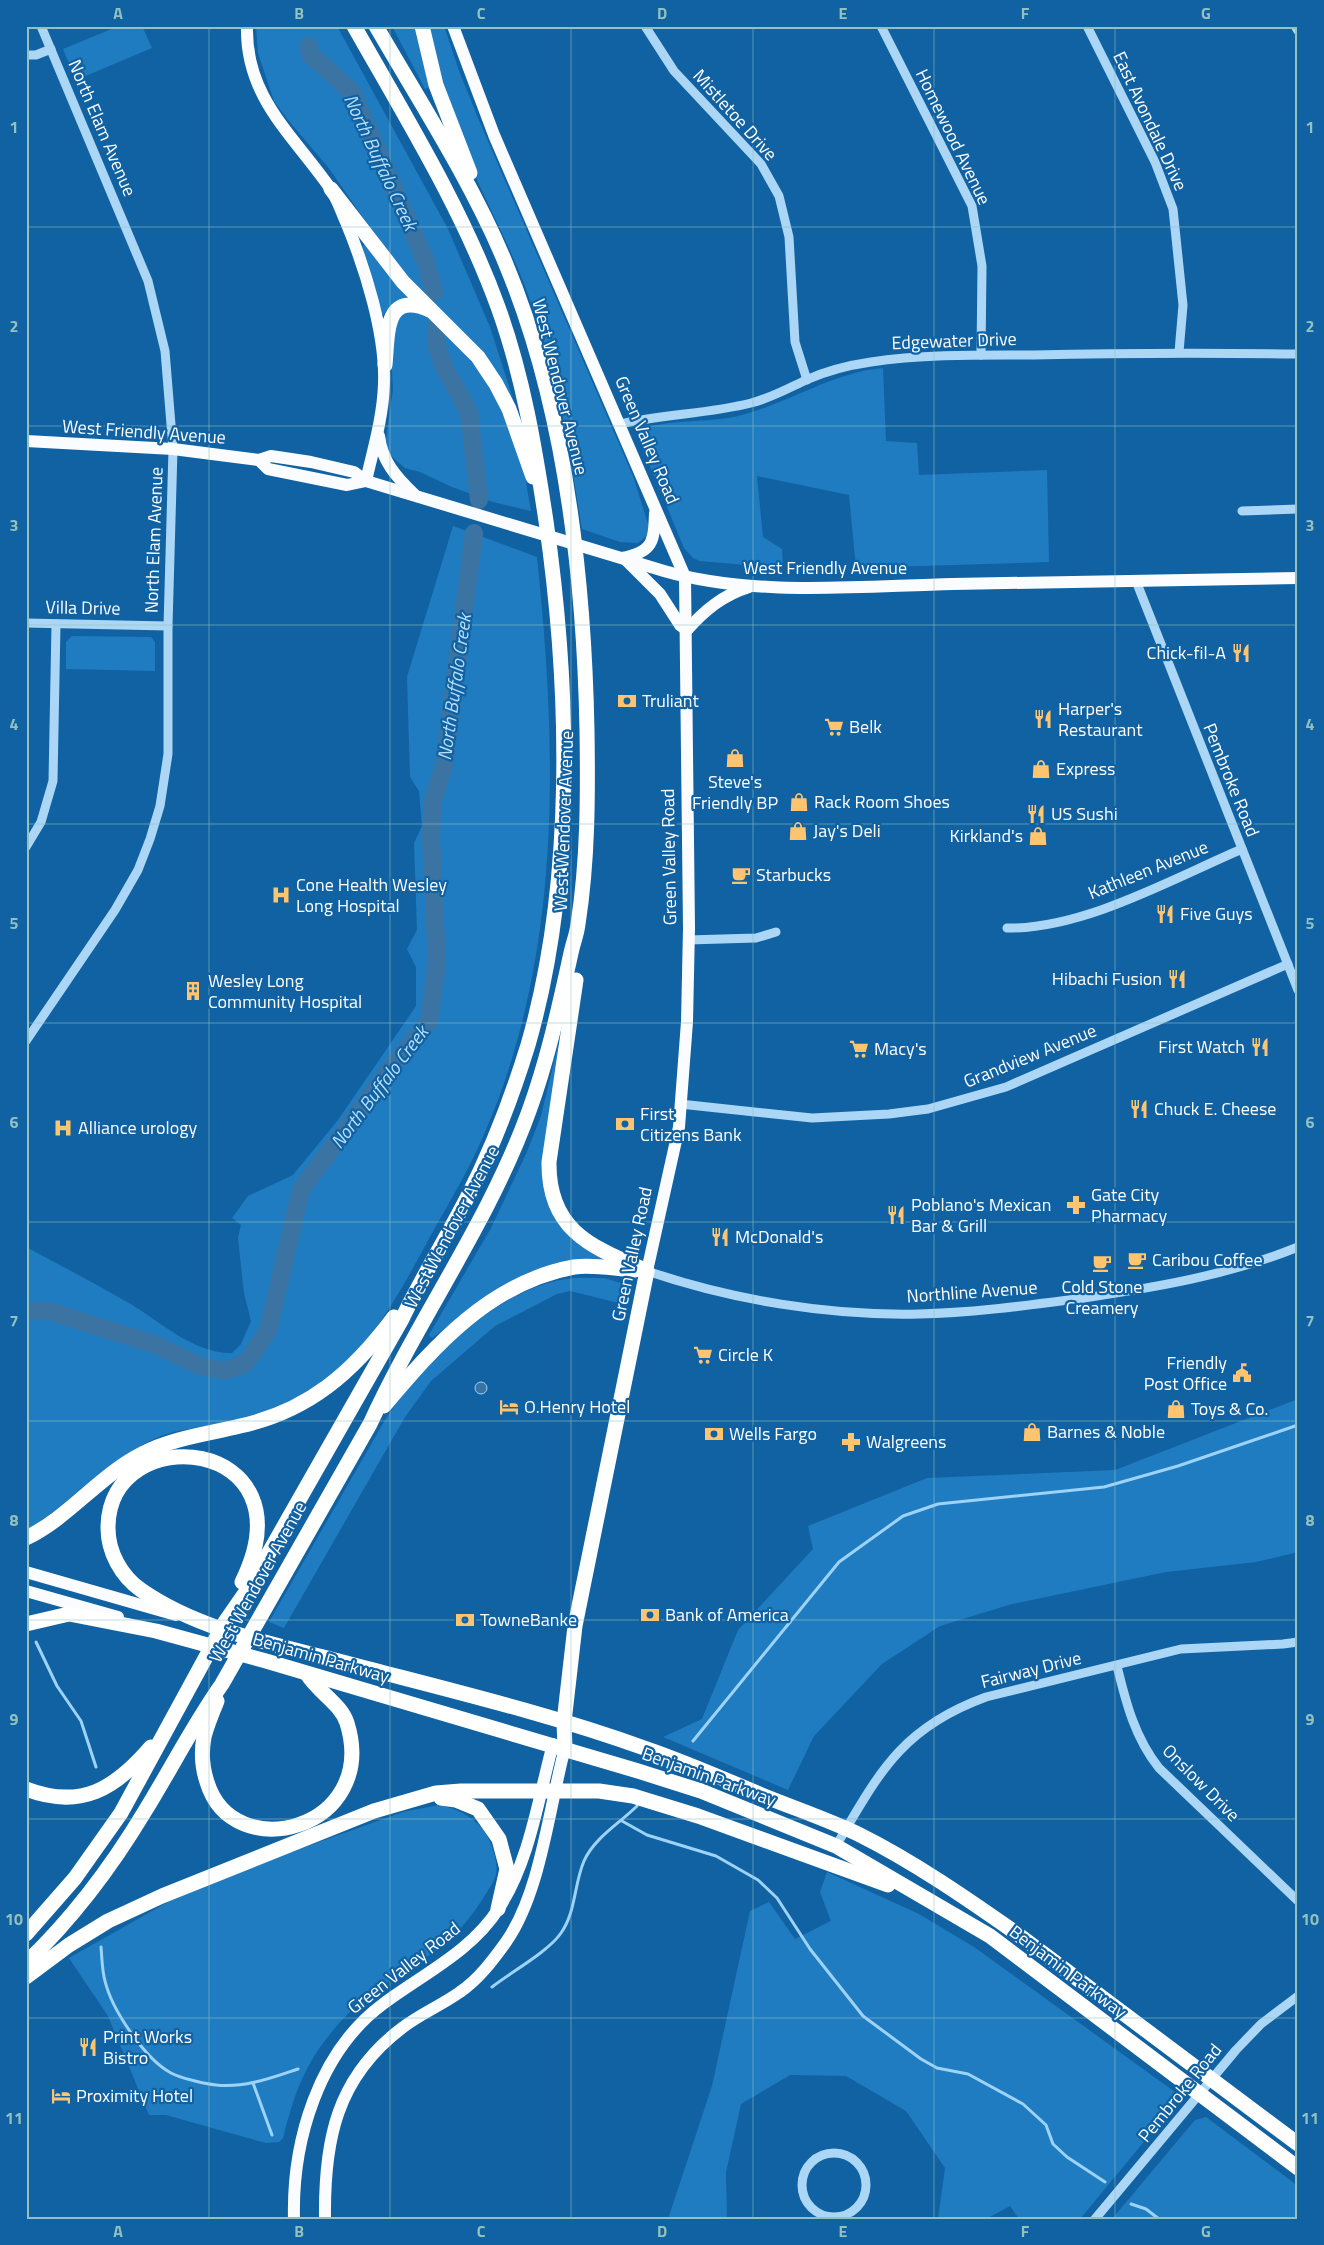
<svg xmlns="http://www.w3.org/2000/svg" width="1324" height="2245" font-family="'Titillium Web',sans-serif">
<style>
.green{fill:#207cc1}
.water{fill:#3b74a2;stroke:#9dd3f9}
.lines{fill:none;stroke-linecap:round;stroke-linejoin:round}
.stream{stroke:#9dd3f9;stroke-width:3}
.river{stroke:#3b74a2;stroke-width:18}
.minor{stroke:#abd6f6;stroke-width:9}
.major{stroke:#fafcff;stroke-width:12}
.highway{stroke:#fff;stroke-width:15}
.grid{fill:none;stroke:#93c1be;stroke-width:1;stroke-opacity:0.55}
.labels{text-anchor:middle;stroke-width:4.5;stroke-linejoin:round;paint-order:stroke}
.street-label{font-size:18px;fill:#fff;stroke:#1162a3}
.poi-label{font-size:18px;fill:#fff;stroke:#1162a3;text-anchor:start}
.water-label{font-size:19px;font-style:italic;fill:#b8dffc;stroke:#1162a3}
.neatline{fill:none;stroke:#93c1be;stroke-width:2}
.grid-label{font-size:16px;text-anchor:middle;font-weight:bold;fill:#93c1be}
</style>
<rect width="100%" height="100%" fill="#1162a3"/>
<!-- green -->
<g class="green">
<polygon points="119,26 142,26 152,48 76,80 63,49"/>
<polygon points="256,26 337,26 448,229 490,327 518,414 471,340 414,285 364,219 328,167 288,120 274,101 258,53"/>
<polygon points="392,26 414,26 429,87 425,89"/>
<path d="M428,26h16l15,45 19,47 155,358 16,51 -1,8 -10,8 -18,-1 -38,-13c-13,-81 -23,-152 -52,-229 -17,-49 -43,-95 -63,-143 -17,-43 -28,-86 -39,-131z"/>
<polygon points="365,245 409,298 393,304 383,315 380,313 373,279 362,246"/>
<polygon points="409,312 426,315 451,338 477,368 498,402 513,434 524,471 531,511 493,502 452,487 420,472 405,468 390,455 386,439 393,390 390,332 403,314"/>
<path d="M883,368l3,73 31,2 2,32 128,-5 2,92 -193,6 -7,-73 -92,-19 6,61 19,12 1,19 -83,-7 -7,-3 -9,-10 -47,-113 2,-5c26,-11 70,-7 99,-14 50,-12 92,-43 145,-48z"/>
<path d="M453,526l84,31c20,192 26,394 -52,575 -15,36 -35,69 -54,103 -29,53 -58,111 -108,147 -29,22 -67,36 -102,42 -22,4 -45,5 -65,14 -51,23 -84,64 -130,93v-284c34,18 68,36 101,55 32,18 66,52 105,51l9,-9 10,-23 -7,-28 -6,-55 3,-13 -9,-7 16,-22 45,-21 45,-55 78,-114v-39l-9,-18 10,-19 -3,-87 8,-17 -3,-35 -9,-14 -3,-100z"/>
<polygon points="72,636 151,637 155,642 155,671 66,669 66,642"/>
<path d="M558,1045l3,1 -18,110c-2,53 20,88 70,106l-17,2 -112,36 -52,38 -3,-3 62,-107 36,-76 14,-36z"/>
<path d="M604,1278l20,6 -1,20 -53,-13 -13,3 -62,32 -64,55 -26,36 -121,211 -15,-6 119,-207c39,-56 108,-125 178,-136 12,-2 25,-1 38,-1z"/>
<polygon points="1298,1399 1298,1552 1256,1562 1166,1572 1012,1604 940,1626 882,1664 814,1736 788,1790 663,1737 702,1719 738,1630 813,1549 808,1526 927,1478 1115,1470"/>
<path d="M439,1805c22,4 44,17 52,39 3,9 7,20 5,30 -2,8 -8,16 -12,23 -10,15 -21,30 -34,42 -33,29 -76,46 -106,79 -37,40 -48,69 -61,120l-4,4 -13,1 -100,-28h-17l-41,-99 -39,-58 99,-56 112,-46 123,-44z"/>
<polygon points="827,1872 919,1914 974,1947 1175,2092 1176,2103 1080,2219 1019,2219 1010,2206 986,2219 938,2219 945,2168 906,2111 846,2076 790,2075 741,2104 726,2172 727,2219 668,2219 712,2086 750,1911 769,1902 795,1939 831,1921 820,1892"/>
<polygon points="1206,2117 1298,2186 1298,2219 1112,2219 1195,2120"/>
</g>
<!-- water -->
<circle class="water" cx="481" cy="1388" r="6"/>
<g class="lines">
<!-- stream -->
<g class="stream">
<polyline points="36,1642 57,1686 81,1721 96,1767"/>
<polyline points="693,1741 839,1562 903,1516 938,1504 1104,1487 1178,1466 1298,1425"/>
<polyline points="622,1821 647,1835 716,1856 758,1880 777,1898 810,1949 863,2016 921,2059 937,2068 968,2074 1023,2104 1046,2125 1053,2144 1067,2157 1105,2182"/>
<path d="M101,1947c1,11 1,24 4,34 7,29 40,78 66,92 9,5 35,11 45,12 29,3 55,-7 82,-16"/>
<path d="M492,1987c19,-15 56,-35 69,-54 15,-21 13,-49 23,-72 10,-23 36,-38 53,-55"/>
<polyline points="253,2083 272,2135"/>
<polyline points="1131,2204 1146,2209 1159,2219"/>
</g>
<!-- river -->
<g class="river">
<polyline points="309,46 310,54 352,92 426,262 434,292"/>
<polyline points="436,327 437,347 445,369 469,412 479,500"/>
<polyline points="26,1311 49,1311 156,1345 200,1366 225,1371 246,1363 268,1331 301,1190 391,1068 429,1021 437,962 431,836 433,801 444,766 474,533"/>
</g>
<!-- minor -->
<g class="minor">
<polyline points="645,26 674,71 761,164 779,196 789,237 795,342 807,380"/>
<polyline points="881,26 972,206 982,266 981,355"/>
<polyline points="1087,26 1155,162 1173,209 1183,305 1179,352"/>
<polyline points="1295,26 1298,31"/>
<polyline points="26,55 36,55 51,49"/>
<path d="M620,424c43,-10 88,-10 131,-21 20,-5 36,-14 55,-23 20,-9 44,-15 65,-18 51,-8 111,-7 163,-7 88,-2 176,-2 264,-1"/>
<polyline points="1242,511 1298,509"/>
<polyline points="1136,581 1298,990"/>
<polyline points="26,623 168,626"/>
<polyline points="26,847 41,822 53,781 56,624"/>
<path d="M1007,928c77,1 165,-49 235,-79"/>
<polyline points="688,940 756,938 776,932"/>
<polyline points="26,1041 115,910 138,870 150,839 160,806 168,754 168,626 173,449 165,351 148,281 41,26"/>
<polyline points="680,1104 812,1118 889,1114 928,1109 1006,1087 1288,964"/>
<path d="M647,1271c85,29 182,45 272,43 55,-1 111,-9 165,-16 73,-11 145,-23 214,-51"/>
<path d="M1117,1666c9,37 18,72 42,102l139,133"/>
<path d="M836,1846c43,-73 65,-118 150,-149l195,-48 102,-5 15,-2"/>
<circle cx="834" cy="2185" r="32"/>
<polyline points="1095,2219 1236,2050 1261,2024 1298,1996"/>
</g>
<!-- major -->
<g class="major">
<path d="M247,26c-2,71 46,109 83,162 7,10 11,23 16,34 19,46 40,112 38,162 -1,33 -11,66 -18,97"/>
<polyline points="453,26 494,135 685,577 689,928 687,1022 679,1127 647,1271"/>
<path d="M379,436c3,25 17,41 35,58"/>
<path d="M26,441l147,8 86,11 12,-4 40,6 43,10 12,9 298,90c90,26 196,15 289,13 115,-2 230,-4 345,-6"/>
<polyline points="259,460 268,469 347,485 366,481"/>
<path d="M622,558c31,-6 32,-16 33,-45"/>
<polyline points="627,561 660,594 680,625 687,630"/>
<path d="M687,630c18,-20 36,-35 62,-43"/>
<polyline points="26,1572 176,1615"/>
<polyline points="26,1591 118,1617"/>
<path d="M294,2219c-2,-77 24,-167 89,-215 40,-30 88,-52 116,-96 31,-48 39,-109 54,-164"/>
<path d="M325,2219c-1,-78 11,-141 77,-191 18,-14 40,-23 58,-36 19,-13 33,-32 46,-50 35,-50 43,-135 59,-194"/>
</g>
<!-- highway -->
<g class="highway">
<polyline points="422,26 436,85 470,173"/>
<polyline points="331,189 403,282 478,357 496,384 509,409 533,477"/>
<path d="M385,365c3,-31 -1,-75 45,-55"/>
<path d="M576,980l-27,182c-1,69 43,85 98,109"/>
<path d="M384,1406c51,-61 107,-124 190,-139 20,-3 41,2 61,3"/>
<path d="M26,1538c42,-20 73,-62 116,-84 30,-16 66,-20 98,-28 69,-15 113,-54 154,-109"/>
<path d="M242,1582c72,-146 -134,-165 -134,-54 0,24 13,48 33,62 60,42 139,55 209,74 99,26 200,50 297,85 41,14 81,32 122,49 30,12 62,23 91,37 54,27 106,63 156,98l282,211"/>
<polyline points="26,1624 69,1614 156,1631 266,1661 638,1771 701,1791 836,1846 990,1936 1298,2168"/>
<path d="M217,1701c-5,12 -10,24 -13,36 -3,16 -2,30 3,45 26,86 173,47 140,-59 -6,-19 -28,-30 -40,-49"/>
<polyline points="565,1748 564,1722 575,1626 647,1271"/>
<path d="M26,1789c55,21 89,0 125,-42"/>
<polyline points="441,1798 456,1800 478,1809 499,1839 507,1869 498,1909"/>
<path d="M26,1934l49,-56 46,-65 104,-191 25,-36 152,-267c20,-42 44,-80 65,-121 25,-49 45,-101 61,-153 47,-163 42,-357 18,-524 -11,-73 -23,-145 -48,-214 -36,-99 -92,-189 -144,-281"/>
<path d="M26,1963c46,-44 86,-97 119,-152 26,-42 48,-86 77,-127l148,-260c49,-107 119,-202 159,-313 19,-52 30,-104 42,-158 2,-10 6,-19 7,-29 10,-64 10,-130 9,-194 -3,-154 -22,-325 -82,-468 -33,-80 -85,-160 -129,-236"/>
<polyline points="26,1977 69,1945 108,1921 162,1896 374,1811 436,1793 461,1791 599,1791 633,1796 698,1816 888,1885"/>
</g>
</g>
<!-- grid -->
<path class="grid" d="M209,26v2193M390,26v2193M571,26v2193M753,26v2193M934,26v2193M1115,26v2193M26,227h1272M26,426h1272M26,625h1272M26,824h1272M26,1023h1272M26,1222h1272M26,1421h1272M26,1620h1272M26,1819h1272M26,2018h1272"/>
<!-- icons -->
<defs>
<g id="restaurant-bare" transform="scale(1.5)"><path d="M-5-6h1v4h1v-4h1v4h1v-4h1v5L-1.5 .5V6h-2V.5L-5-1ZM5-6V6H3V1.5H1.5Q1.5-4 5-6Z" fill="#ffc470" stroke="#1162a3" stroke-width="2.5" paint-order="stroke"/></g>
<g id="bank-bare" transform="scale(1.5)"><path d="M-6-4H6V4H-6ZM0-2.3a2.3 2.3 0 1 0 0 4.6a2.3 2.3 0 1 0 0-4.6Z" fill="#ffc470" stroke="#1162a3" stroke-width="2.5" paint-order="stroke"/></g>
<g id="supermarket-bare" transform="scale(1.5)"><path d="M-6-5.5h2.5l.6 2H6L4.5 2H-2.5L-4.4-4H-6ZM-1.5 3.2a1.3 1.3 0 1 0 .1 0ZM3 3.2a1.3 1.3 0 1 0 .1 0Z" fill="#ffc470" stroke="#1162a3" stroke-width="2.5" paint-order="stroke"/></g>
<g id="shop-bare" transform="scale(1.5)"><path d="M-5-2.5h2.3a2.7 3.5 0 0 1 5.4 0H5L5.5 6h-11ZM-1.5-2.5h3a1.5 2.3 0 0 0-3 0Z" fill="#ffc470" stroke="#1162a3" stroke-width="2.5" paint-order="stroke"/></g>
<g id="cafe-bare" transform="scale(1.5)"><path d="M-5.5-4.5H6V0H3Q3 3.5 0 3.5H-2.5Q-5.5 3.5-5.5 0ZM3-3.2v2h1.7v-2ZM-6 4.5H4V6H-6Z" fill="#ffc470" stroke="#1162a3" stroke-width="2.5" paint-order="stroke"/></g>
<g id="hospital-bare" transform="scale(1.5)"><path d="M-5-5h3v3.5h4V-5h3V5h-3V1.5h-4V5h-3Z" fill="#ffc470" stroke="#1162a3" stroke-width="2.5" paint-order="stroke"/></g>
<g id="building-bare" transform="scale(1.5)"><path d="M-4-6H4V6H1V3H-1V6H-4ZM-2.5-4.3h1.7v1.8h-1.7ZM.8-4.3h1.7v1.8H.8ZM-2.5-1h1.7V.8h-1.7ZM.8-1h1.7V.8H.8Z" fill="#ffc470" stroke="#1162a3" stroke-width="2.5" paint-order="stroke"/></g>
<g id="pharmacy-bare" transform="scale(1.5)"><path d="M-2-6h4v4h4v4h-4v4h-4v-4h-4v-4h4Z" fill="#ffc470" stroke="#1162a3" stroke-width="2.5" paint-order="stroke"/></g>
<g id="civic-bare" transform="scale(1.5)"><path d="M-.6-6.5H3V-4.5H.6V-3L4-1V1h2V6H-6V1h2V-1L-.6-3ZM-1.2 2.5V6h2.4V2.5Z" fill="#ffc470" stroke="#1162a3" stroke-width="2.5" paint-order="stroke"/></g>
<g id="hotel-bare" transform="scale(1.5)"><path d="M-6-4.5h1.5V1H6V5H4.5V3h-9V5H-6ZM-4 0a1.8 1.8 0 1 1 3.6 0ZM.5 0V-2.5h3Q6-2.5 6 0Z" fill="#ffc470" stroke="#1162a3" stroke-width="2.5" paint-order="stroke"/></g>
</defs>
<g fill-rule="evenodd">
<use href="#restaurant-bare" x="1241" y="653"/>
<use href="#bank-bare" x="627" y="701"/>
<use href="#restaurant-bare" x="1043" y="719"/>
<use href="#supermarket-bare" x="834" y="727"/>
<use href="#shop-bare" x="735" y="758"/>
<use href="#shop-bare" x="1041" y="769"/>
<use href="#shop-bare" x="799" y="802"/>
<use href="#restaurant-bare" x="1036" y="814"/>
<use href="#shop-bare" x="798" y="831"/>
<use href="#shop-bare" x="1038" y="836"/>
<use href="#cafe-bare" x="741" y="875"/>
<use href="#hospital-bare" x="281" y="895"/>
<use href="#restaurant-bare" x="1165" y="914"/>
<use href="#restaurant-bare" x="1177" y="979"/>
<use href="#building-bare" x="193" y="991"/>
<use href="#restaurant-bare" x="1260" y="1047"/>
<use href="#supermarket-bare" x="859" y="1049"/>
<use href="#restaurant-bare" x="1139" y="1109"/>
<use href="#bank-bare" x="625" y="1124"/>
<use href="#hospital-bare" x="63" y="1128"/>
<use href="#pharmacy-bare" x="1076" y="1205"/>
<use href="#restaurant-bare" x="896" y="1215"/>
<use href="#restaurant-bare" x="720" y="1237"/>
<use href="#cafe-bare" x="1137" y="1260"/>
<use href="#cafe-bare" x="1102" y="1263"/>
<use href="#supermarket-bare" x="703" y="1355"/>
<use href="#civic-bare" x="1242" y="1373"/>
<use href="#hotel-bare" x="509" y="1407"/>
<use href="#shop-bare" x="1176" y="1409"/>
<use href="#shop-bare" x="1032" y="1432"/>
<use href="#bank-bare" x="714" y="1434"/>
<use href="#pharmacy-bare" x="851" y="1442"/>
<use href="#bank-bare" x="650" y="1615"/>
<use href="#bank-bare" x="465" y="1620"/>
<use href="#restaurant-bare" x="88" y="2047"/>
<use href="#hotel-bare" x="61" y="2096"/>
</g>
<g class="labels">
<!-- street labels -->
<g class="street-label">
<text transform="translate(735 115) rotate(48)" y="6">Mistletoe Drive</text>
<text transform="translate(1150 121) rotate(65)" y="6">East Avondale Drive</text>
<text transform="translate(102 128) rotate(67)" y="6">North Elam Avenue</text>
<text transform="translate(953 137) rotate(64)" y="6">Homewood Avenue</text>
<text transform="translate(954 341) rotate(-2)" y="6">Edgewater Drive</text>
<text transform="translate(560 387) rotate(76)" y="6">West Wendover Avenue</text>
<text transform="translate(144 432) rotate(4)" y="6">West Friendly Avenue</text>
<text transform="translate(647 440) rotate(67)" y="6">Green Valley Road</text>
<text transform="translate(154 540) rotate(-88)" y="6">North Elam Avenue</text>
<text x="825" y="574">West Friendly Avenue</text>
<text transform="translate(83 608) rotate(1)" y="6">Villa Drive</text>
<text transform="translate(1231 780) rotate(68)" y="6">Pembroke Road</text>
<text transform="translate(564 821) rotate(-88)" y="6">West Wendover Avenue</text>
<text transform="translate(669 857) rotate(-91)" y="6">Green Valley Road</text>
<text transform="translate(1148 870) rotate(-22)" y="6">Kathleen Avenue</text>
<text transform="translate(1030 1056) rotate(-22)" y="6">Grandview Avenue</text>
<text transform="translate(452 1227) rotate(-62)" y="6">West Wendover Avenue</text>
<text transform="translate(632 1254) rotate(-78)" y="6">Green Valley Road</text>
<text transform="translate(972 1292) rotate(-4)" y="6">Northline Avenue</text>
<text transform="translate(258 1582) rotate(-61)" y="6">West Wendover Avenue</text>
<text transform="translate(321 1658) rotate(16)" y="6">Benjamin Parkway</text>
<text transform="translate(1031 1670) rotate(-14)" y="6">Fairway Drive</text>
<text transform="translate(709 1777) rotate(20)" y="6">Benjamin Parkway</text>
<text transform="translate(1201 1783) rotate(45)" y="6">Onslow Drive</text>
<text transform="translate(404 1968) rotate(-38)" y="6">Green Valley Road</text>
<text transform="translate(1068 1972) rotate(37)" y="6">Benjamin Parkway</text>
<text transform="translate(1180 2093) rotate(-51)" y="6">Pembroke Road</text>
</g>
<!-- poi labels -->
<g class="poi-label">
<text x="1226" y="659" text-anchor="end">Chick-fil-A</text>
<text x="642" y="707">Truliant</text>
<text x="1058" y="715">Harper's<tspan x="1058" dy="21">Restaurant</tspan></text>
<text x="849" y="733">Belk</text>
<text x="1056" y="775">Express</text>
<text x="735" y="788" text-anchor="middle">Steve's<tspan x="735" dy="21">Friendly BP</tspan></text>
<text x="814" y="808">Rack Room Shoes</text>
<text x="1051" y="820">US Sushi</text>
<text x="813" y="837">Jay's Deli</text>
<text x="1023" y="842" text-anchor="end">Kirkland's</text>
<text x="756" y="881">Starbucks</text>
<text x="296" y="891">Cone Health Wesley<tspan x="296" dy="21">Long Hospital</tspan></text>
<text x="1180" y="920">Five Guys</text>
<text x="1162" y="985" text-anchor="end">Hibachi Fusion</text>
<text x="208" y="987">Wesley Long<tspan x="208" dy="21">Community Hospital</tspan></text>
<text x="1245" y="1053" text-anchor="end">First Watch</text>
<text x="874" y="1055">Macy's</text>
<text x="1154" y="1115">Chuck E. Cheese</text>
<text x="640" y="1120">First<tspan x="640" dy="21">Citizens Bank</tspan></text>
<text x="78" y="1134">Alliance urology</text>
<text x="1091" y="1201">Gate City<tspan x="1091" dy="21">Pharmacy</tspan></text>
<text x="911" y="1211">Poblano's Mexican<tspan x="911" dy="21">Bar &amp; Grill</tspan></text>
<text x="735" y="1243">McDonald's</text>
<text x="1152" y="1266">Caribou Coffee</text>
<text x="1102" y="1293" text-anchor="middle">Cold Stone<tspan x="1102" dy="21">Creamery</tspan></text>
<text x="718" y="1361">Circle K</text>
<text x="1227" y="1369" text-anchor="end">Friendly<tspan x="1227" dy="21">Post Office</tspan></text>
<text x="524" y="1413">O.Henry Hotel</text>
<text x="1191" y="1415">Toys &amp; Co.</text>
<text x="1047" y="1438">Barnes &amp; Noble</text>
<text x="729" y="1440">Wells Fargo</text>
<text x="866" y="1448">Walgreens</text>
<text x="665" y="1621">Bank of America</text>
<text x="480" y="1626">TowneBanke</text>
<text x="103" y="2043">Print Works<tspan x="103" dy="21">Bistro</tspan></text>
<text x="76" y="2102">Proximity Hotel</text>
</g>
<!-- water labels -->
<g class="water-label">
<text transform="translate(381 162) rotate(65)" y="7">North Buffalo Creek</text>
<text transform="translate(454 687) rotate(-82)" y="7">North Buffalo Creek</text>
<text transform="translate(379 1087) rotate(-53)" y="7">North Buffalo Creek</text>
</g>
</g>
<!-- border -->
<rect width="1324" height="2245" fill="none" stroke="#1162a3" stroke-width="55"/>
<rect x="28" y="28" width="1268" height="2190" class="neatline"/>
<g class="grid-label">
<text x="118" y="19">A</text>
<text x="299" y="19">B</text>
<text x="481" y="19">C</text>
<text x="662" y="19">D</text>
<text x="843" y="19">E</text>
<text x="1025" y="19">F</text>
<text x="1206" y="19">G</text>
<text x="14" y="133">1</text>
<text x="1310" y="133">1</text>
<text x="14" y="332">2</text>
<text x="1310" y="332">2</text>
<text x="14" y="531">3</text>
<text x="1310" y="531">3</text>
<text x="14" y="730">4</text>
<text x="1310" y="730">4</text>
<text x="14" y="929">5</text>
<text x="1310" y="929">5</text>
<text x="14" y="1128">6</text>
<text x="1310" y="1128">6</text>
<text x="14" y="1327">7</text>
<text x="1310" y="1327">7</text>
<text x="14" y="1526">8</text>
<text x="1310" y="1526">8</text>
<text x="14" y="1725">9</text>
<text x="1310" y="1725">9</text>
<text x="14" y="1925">10</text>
<text x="1310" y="1925">10</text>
<text x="14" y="2124">11</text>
<text x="1310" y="2124">11</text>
<text x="118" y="2237">A</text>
<text x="299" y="2237">B</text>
<text x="481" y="2237">C</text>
<text x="662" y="2237">D</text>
<text x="843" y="2237">E</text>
<text x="1025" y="2237">F</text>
<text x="1206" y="2237">G</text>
</g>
</svg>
